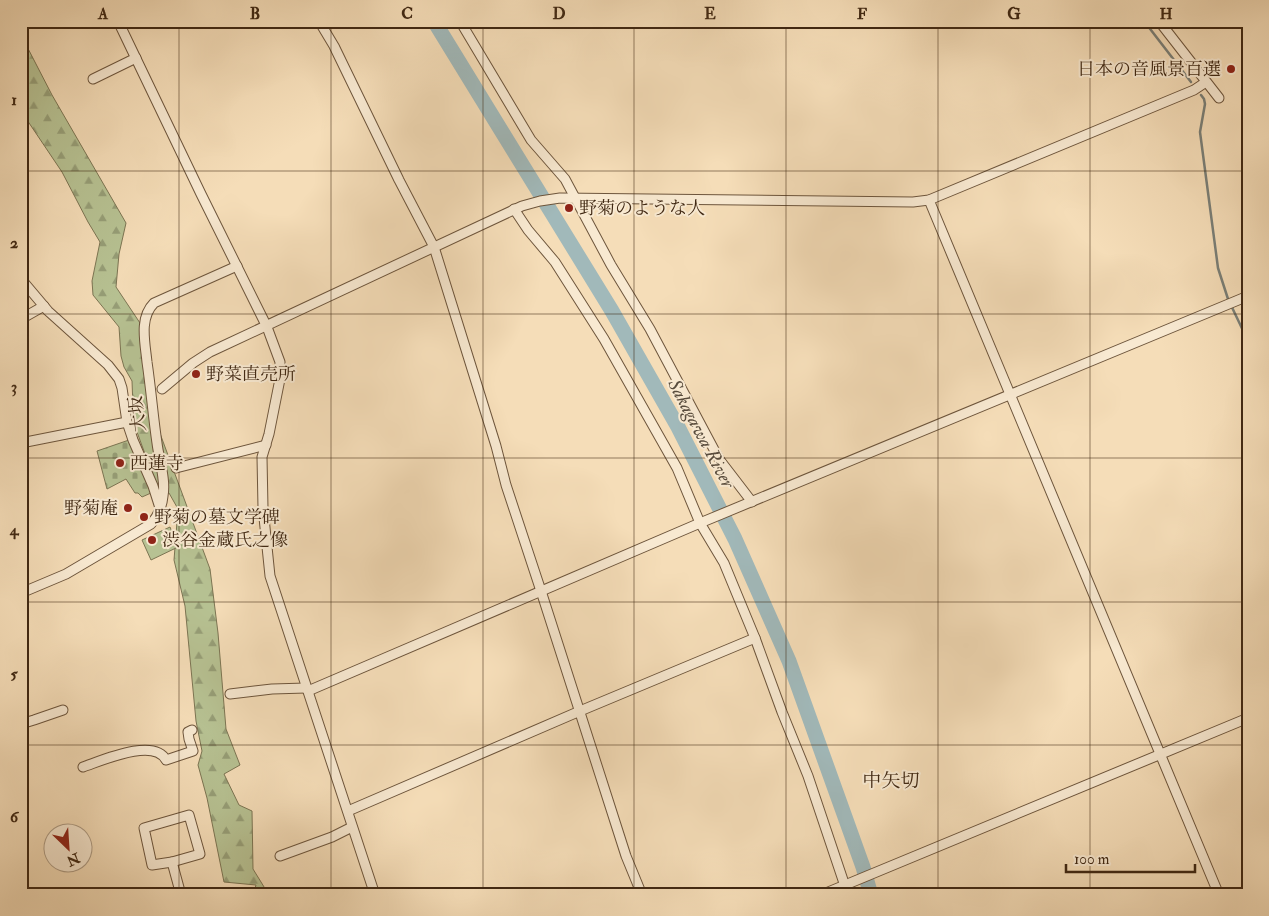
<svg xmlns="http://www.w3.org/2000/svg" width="1269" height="916" font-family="'IM FELL Double Pica','Noto Serif JP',serif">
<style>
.forest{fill:url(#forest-firs);stroke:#7c7553}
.cemetery{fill:url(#cemetery-stones);stroke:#7c7553}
.park{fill:#b7c293;stroke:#7c7553}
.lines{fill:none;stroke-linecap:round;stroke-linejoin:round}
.stream{stroke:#7a7f77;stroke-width:2.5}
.river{stroke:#a1b9ba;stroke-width:15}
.street-casing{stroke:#6d553c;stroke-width:11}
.street{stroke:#f8e9d1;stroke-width:9}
.grid{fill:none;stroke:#402813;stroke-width:1;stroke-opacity:0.55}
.poi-dot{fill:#8f2418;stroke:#f8e9d1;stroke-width:2}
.labels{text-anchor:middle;stroke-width:4;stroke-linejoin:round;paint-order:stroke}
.poi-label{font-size:18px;fill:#402813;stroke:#f8e9d1;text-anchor:start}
.street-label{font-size:18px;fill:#402813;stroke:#f8e9d1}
.water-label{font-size:19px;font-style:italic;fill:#584c3d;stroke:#f8e9d1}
.neighbourhood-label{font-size:19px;fill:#402813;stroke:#f8e9d1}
.neatline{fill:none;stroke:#402813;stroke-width:2}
.grid-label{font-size:16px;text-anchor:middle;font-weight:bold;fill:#402813}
</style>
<defs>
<pattern id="forest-firs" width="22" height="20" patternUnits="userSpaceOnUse" patternTransform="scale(1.25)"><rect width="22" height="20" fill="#b7c293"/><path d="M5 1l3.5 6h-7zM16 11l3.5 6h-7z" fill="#969e77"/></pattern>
<pattern id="cemetery-stones" width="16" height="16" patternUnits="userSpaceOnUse" patternTransform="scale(1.25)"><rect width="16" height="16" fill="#b7c293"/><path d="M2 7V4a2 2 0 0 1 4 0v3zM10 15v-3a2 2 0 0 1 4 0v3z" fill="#969e77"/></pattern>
</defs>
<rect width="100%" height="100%" fill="#f5ddb8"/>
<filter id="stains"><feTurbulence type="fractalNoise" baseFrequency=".004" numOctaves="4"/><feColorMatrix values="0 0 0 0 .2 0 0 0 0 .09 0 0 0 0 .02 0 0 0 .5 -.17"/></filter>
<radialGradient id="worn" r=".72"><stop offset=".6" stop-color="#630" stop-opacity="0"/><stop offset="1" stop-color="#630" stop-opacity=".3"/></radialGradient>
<!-- forest -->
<polygon class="forest" points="21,35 52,95 126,223 119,254 116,287 140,323 151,409 210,569 218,633 226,729 240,765 224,774 239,805 252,811 253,869 269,895 253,895 256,885 224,882 207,798 198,765 202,751 196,721 185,606 174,560 178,509 169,493 160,495 137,432 133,407 132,381 124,367 121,356 119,327 93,295 92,281 100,242 88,222 62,172 21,111"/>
<!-- cemetery -->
<polygon class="cemetery" points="129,440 149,486 151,493 142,497 138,493 135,493 126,479 107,489 97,451"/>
<!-- park -->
<polygon class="park" points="170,527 178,547 151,560 142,540"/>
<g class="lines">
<!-- stream -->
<g class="stream">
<polyline points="1144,21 1191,82"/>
<polyline points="1201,95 1204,99 1205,104 1200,132 1218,268 1228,299 1248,341"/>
</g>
<!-- river -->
<polyline class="river" points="434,21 612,311 678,427 735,539 789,661 863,867 871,895"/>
<!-- street casing -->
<g class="street-casing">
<g id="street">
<polyline points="118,21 201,194 267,327 280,362 280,379 269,434 262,457 263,508 270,576 375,895"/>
<polyline points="319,21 334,46 399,180 434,247 496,446 506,485 541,591 626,856 642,895"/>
<polyline points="460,21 531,140 565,179 611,265 650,329 719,459 752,502"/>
<polyline points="1159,21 1219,98"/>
<polyline points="93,79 136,58"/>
<polyline points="929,200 1219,895"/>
<polyline points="514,209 528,230 555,262 604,339 677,468 700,523 724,563 755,638 782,712 808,776 848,895"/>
<polyline points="21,279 48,311 108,365 119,379 122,388 127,422 133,440 153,486 160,508"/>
<polyline points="21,319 44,306"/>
<polyline points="162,389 193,363 210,352 522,206 540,201 560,198 913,202 929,200 1194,90 1206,82"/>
<polyline points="21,443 127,422"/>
<polyline points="176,468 266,445"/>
<path d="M21,593l45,-19 85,-50c7,-8 11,-17 12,-28 3,-17 -4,-36 -6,-53 -4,-27 -6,-54 -10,-81 -2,-20 -8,-44 7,-59l83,-37"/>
<polyline points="308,691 700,523 1248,296"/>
<polyline points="230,694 272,689 306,688"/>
<polyline points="21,724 34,720 63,710"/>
<path d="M83,767c18,-6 71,-30 83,-7l27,-9 -4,-12 -1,-7 4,-2"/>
<polyline points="348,811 580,711 755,638"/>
<polygon points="189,815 200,854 172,862 152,865 144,828"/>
<polyline points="280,856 332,837 352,827"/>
<polyline points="172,862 181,895"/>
<polyline points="821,895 1248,718"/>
</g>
</g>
<!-- street -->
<use href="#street" class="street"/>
</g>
<!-- grid -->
<path class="grid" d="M179,21v874M331,21v874M483,21v874M634,21v874M786,21v874M938,21v874M1090,21v874M21,171h1227M21,314h1227M21,458h1227M21,602h1227M21,745h1227"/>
<!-- markers -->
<g class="poi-dot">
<circle cx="1231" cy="69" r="5"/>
<circle cx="569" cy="208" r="5"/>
<circle cx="196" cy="374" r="5"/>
<circle cx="120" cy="463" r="5"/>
<circle cx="128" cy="508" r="5"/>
<circle cx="144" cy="517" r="5"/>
<circle cx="152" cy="540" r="5"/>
</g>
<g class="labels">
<!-- poi labels -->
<g class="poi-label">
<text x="1221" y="75" text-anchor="end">日本の音風景百選</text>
<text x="579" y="214">野菊のような人</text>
<text x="206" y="380">野菜直売所</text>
<text x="130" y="469">西蓮寺</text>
<text x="118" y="514" text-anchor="end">野菊庵</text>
<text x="154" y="523">野菊の墓文学碑</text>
<text x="162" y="546">渋谷金蔵氏之像</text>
</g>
<!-- street labels -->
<g class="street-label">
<text transform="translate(137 414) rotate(-97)" y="6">大坂</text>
</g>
<!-- water labels -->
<g class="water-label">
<text transform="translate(702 433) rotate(62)" y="7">Sakagawa River</text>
</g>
<!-- neighbourhood labels -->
<g class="neighbourhood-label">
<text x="891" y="787">中矢切</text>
</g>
</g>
<!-- margin -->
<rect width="1269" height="916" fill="none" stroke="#f5ddb8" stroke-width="55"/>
<!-- north arrow -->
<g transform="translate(68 848) rotate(155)"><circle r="24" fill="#f8e9d1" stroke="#ae9c85"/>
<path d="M0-4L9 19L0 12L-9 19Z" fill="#8f2418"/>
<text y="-8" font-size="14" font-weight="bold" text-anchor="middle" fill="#402813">N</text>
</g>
<!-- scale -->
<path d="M1066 864v8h129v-8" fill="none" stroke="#402813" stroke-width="2.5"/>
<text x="1074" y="864" font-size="15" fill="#402813" stroke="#f8e9d1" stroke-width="4" paint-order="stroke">100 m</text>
<rect x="28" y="28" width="1214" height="860" class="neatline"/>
<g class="grid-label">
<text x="103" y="19">A</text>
<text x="255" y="19">B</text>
<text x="407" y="19">C</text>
<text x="559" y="19">D</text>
<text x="710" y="19">E</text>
<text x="862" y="19">F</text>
<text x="1014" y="19">G</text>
<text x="1166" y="19">H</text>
<text x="14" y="105">1</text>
<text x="14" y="248">2</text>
<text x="14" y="392">3</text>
<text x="14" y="535">4</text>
<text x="14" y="679">5</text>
<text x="14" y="822">6</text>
</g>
<rect width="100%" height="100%" filter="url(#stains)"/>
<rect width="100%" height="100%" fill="url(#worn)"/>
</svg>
